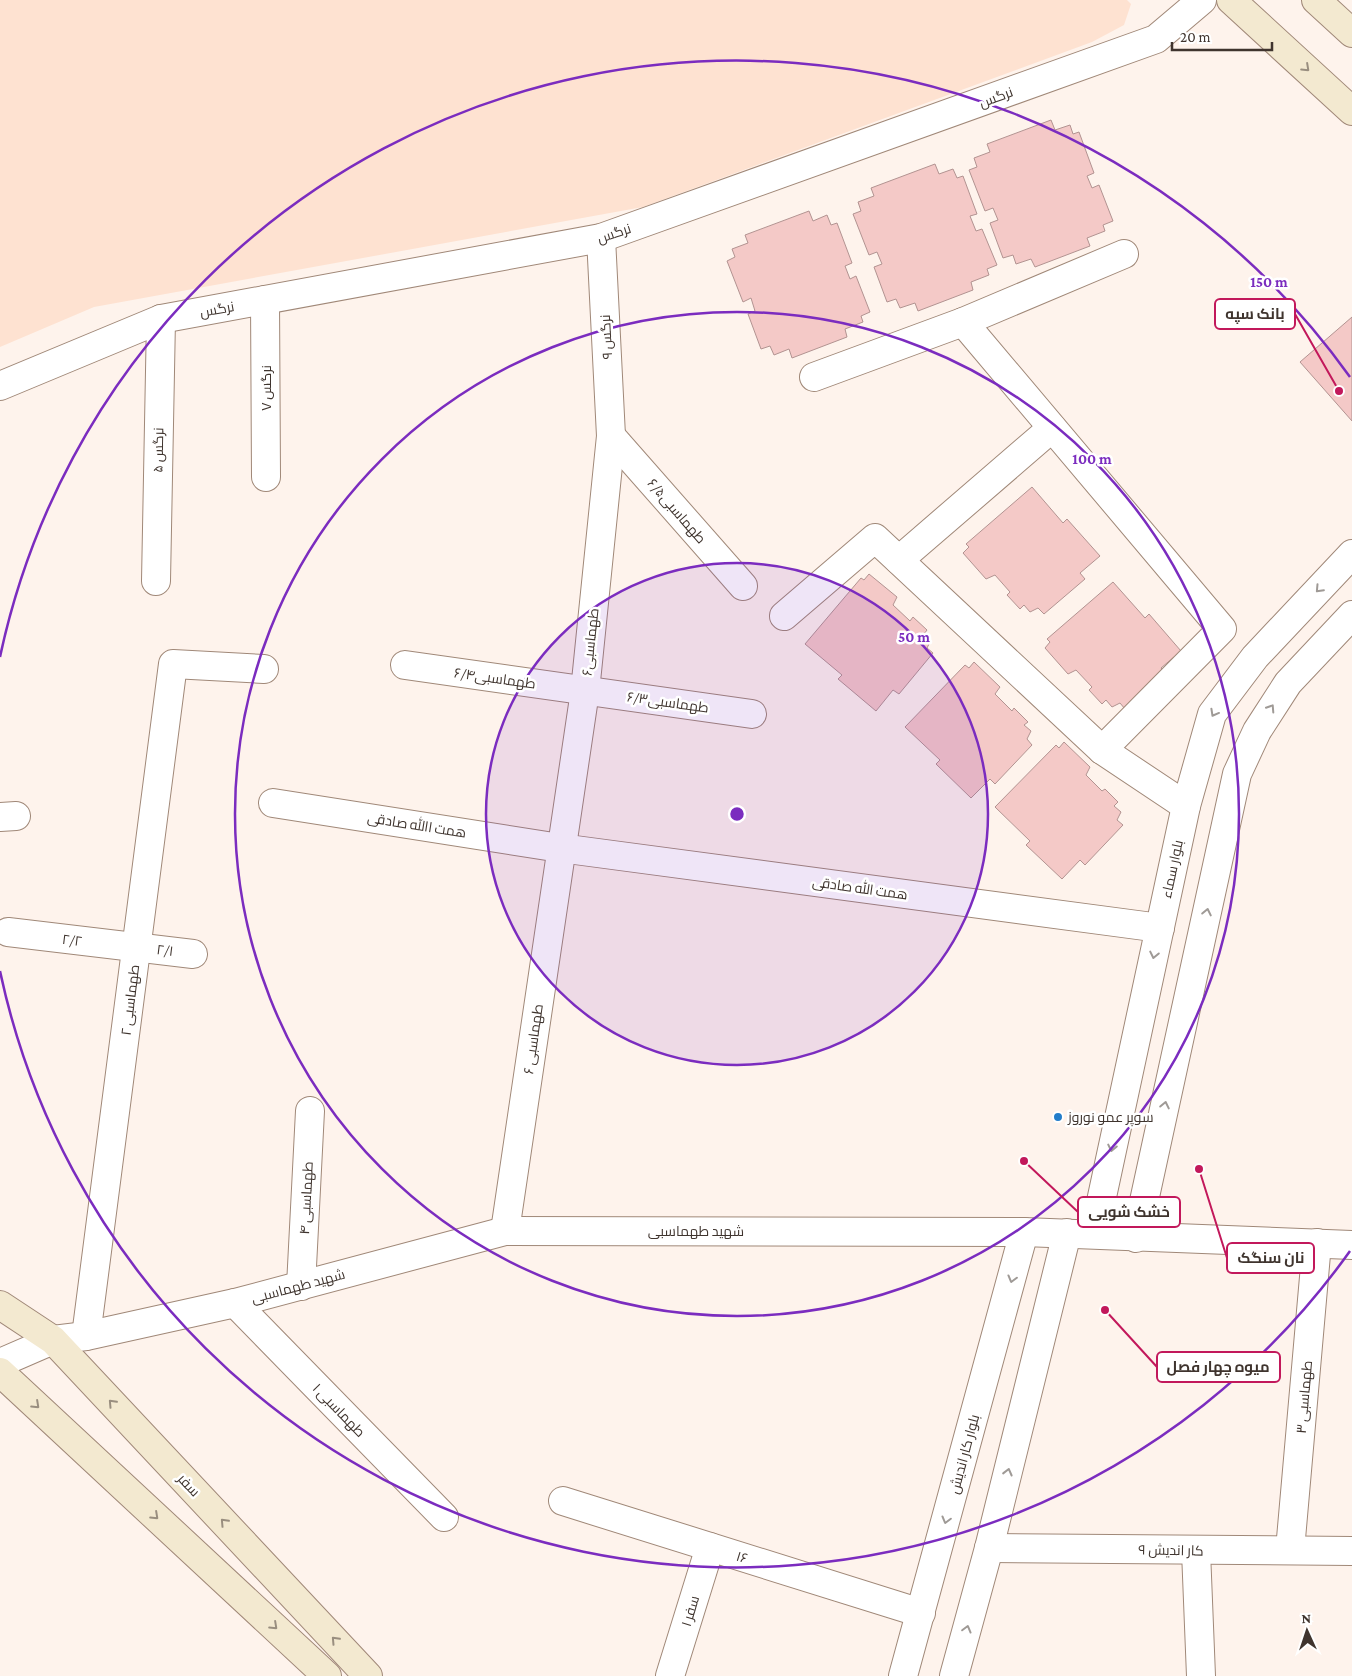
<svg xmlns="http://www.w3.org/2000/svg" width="1352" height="1676" font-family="'Crimson Pro',Cairo,serif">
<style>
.built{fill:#fee2d1}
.building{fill:#f4c9c7;stroke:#b29391}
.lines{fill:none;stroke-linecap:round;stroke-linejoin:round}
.minor-casing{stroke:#a08878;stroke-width:30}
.tertiary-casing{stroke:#a08878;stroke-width:30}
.secondary-casing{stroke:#a08878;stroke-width:30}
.minor{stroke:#fff;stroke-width:28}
.tertiary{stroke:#fff;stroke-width:28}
.secondary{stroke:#f3e9d0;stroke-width:28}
.oneway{stroke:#998e7f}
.oneway2{stroke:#9f9a96}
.ring{fill:none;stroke:#7b2cbf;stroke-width:2.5}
.poi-dot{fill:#237dca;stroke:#fff;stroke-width:2}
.labels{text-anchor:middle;stroke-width:5;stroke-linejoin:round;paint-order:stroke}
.street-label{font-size:14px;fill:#3f342e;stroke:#fff}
.poi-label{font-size:14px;fill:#3f342e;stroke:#fff;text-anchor:start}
.centre{fill:#7b2cbf;stroke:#fff;stroke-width:2.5}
.ring-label{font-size:15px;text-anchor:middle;font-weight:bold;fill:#7b2cbf;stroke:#fff;stroke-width:5;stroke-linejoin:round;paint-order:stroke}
.leader{fill:none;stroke:#c2185b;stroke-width:2}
.callout-dot{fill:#c2185b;stroke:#fff;stroke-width:2}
.callout{fill:#fff;stroke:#c2185b;stroke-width:2}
.callout-label{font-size:15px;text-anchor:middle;font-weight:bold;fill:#3f342e}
</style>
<rect width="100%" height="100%" fill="#fef3ec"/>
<!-- built -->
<polygon class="built" points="0,0 1127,0 1131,4 1124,25 1092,42 643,207 94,307 0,347"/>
<!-- building -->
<g class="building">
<polygon points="1051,120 1055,130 1070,125 1073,134 1079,132 1094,173 1087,176 1092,188 1099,185 1113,221 1103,225 1105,231 1087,238 1090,246 1035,267 1031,259 1016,264 1013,255 1003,258 990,223 998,220 993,208 985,211 969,170 977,167 974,158 990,152 987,144"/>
<polygon points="935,164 939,174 953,169 957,178 963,176 977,214 970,216 976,231 982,229 997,265 987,269 989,275 971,282 973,290 918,311 915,303 900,308 896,299 887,302 874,267 882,264 877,252 869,255 853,214 861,211 858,202 874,196 871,188"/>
<polygon points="809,211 813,221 827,215 831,225 837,223 852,263 845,266 850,279 856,276 870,312 861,316 863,322 845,329 847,337 792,358 789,349 774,355 770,346 761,349 748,314 755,311 751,298 743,302 727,261 735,257 732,249 748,243 745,235"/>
<polygon points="1352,317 1352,421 1300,362"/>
<polygon points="1032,487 1063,523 1067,519 1100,556 1080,573 1085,579 1044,614 1038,608 1030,612 1024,605 1020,609 1007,595 1010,592 995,575 986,579 963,553 969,547 966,544"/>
<polygon points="869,574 897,597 893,605 910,621 913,617 927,630 924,634 931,640 927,648 933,653 899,694 893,690 876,711 838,679 842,675 805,644 861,578 864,580"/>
<polygon points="1113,582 1145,618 1149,614 1181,651 1161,668 1166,674 1125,709 1120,703 1112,707 1106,700 1102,704 1089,690 1092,687 1076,670 1068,674 1045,648 1050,642 1047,639"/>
<polygon points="974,662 1000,687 995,694 1012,711 1014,708 1028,722 1024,725 1031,731 1027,739 1032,745 995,784 990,779 971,798 936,764 940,760 905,727 965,665 969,668"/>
<polygon points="1064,742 1090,767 1086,775 1102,791 1105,789 1118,802 1114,806 1121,812 1117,820 1123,825 1085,865 1080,860 1062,879 1026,845 1030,841 995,807 1056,745 1059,748"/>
</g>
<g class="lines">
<!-- minor casing -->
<g class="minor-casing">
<g id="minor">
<polyline points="265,300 266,477"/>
<polyline points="963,322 1222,629 1102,750"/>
<polyline points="814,377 963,322 1124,254"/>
<polyline points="611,436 743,586"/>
<polyline points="899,560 1052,428"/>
<polyline points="156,581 161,319"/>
<polyline points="784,616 875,538 1102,750 1186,806"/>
<polyline points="405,665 752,714"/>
<polyline points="273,803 560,848 1160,928"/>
<polyline points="0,817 16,816"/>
<polyline points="8,932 193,954"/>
<polyline points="505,1231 585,691 611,436 601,238"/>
<polyline points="301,1286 310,1111"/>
<polyline points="235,1303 444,1517"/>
<polyline points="86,1336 173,664 264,669"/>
<polyline points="563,1501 921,1613"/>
<polyline points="989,1548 1352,1551"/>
<polyline points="1290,1550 1317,1243"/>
<polyline points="1196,1551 1201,1676"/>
<polyline points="670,1676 710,1547"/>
</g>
</g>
<!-- tertiary casing -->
<g class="tertiary-casing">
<g id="tertiary">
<polyline points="0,386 161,319 601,238 1156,39 1202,0"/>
<polyline points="1094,1234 1186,806 1212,714 1255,657 1352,554"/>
<polyline points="1136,1238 1237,774 1257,731 1288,683 1352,615"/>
<polyline points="0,1363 53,1340 86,1336 235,1303 505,1231 1024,1232 1352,1245"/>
<polyline points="903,1676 1024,1232"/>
<polyline points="954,1676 989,1548 1067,1233"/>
</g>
</g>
<!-- secondary casing -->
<g class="secondary-casing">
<g id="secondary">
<polyline points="1231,0 1352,111"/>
<polyline points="1316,0 1352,33"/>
<polyline points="0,1305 53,1340 368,1676"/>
<polyline points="0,1372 327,1676"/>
</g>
</g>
<!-- minor -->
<use href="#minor" class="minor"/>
<!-- tertiary -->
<use href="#tertiary" class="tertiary"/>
<!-- secondary -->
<use href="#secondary" class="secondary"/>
</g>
<!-- one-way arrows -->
<defs><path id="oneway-chevron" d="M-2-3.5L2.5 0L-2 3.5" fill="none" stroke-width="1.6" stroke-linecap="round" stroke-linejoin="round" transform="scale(1.25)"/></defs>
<g class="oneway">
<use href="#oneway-chevron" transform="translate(1306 68) rotate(43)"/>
<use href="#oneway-chevron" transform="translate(112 1403) rotate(-133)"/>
<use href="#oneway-chevron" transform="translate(36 1405) rotate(43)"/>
<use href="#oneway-chevron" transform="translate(155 1516) rotate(43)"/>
<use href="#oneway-chevron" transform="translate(224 1522) rotate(-133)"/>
<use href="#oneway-chevron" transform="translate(274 1626) rotate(43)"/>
<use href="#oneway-chevron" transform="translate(335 1640) rotate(-133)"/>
</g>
<g class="oneway2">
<use href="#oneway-chevron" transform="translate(1319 589) rotate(133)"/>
<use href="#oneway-chevron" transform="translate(1271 708) rotate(-57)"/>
<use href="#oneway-chevron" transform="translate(1214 713) rotate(119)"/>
<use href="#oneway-chevron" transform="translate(1207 912) rotate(-78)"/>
<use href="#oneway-chevron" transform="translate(1154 955) rotate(102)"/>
<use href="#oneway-chevron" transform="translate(1165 1105) rotate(-78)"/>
<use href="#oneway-chevron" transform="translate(1112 1148) rotate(102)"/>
<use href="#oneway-chevron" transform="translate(1012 1279) rotate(105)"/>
<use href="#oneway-chevron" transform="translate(1008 1472) rotate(-76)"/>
<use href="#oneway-chevron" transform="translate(946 1520) rotate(105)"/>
<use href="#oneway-chevron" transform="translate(967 1629) rotate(-75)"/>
</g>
<!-- distance rings -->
<circle cx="737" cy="814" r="251" fill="#7b2cbf" fill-opacity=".12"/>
<g class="ring">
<circle cx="737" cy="814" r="251"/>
<circle cx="737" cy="814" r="502"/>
<path d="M1350 1251A753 753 0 0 1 0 971M0 657A753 753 0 0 1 1350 377"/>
</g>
<!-- markers -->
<circle class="poi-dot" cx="1058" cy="1117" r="5"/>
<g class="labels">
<!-- street labels -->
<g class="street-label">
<text transform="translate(996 97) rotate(-20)" y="5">نرگس</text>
<text transform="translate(614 233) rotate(-18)" y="5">نرگس</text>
<text transform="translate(217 309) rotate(-10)" y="5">نرگس</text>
<text transform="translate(606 337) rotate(-93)" y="5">۹ نرگس</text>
<text transform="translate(266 388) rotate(-90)" y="5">۷ نرگس</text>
<text transform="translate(158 450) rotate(-89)" y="5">۵ نرگس</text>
<text transform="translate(677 511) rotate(49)" y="5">۶/۵طهماسبی</text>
<text transform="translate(590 642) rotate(-84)" y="5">۶طهماسبی</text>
<text transform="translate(495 678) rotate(8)" y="5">۶/۴طهماسبی</text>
<text transform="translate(668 702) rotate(8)" y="5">۶/۳طهماسبی</text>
<text transform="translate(417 825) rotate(9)" y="5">همت االله صادقی</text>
<text transform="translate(1172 869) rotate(-78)" y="5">بلوار سماء</text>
<text transform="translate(860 888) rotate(8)" y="5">همت الله صادقی</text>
<text transform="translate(72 940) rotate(7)" y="5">۲/۲</text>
<text transform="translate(165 950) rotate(7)" y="5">۲/۱</text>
<text transform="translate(130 1000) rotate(-83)" y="5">۲ طهماسبی</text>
<text transform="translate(533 1039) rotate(-82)" y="5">۶ طهماسبی</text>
<text transform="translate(306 1198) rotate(-87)" y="5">۴ طهماسبی</text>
<text x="696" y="1236">شهید طهماسبی</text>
<text transform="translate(298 1286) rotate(-15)" y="5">شهید طهماسبی</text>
<text transform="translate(1304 1397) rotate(-85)" y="5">۳ طهماسبی</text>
<text transform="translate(339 1410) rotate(46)" y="5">۱ طهماسبی</text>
<text transform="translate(964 1454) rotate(-75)" y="5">بلوار کار اندیش</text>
<text transform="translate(189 1485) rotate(47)" y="5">سفر</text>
<text transform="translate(1171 1550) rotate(1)" y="5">۹ کار اندیش</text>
<text transform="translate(742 1557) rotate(17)" y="5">۱۶</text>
<text transform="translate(690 1611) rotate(-73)" y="5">۱ سفر</text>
</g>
<!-- poi labels -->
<g class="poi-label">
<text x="1068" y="1122">سوپر عمو نوروز</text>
</g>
</g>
<circle cx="737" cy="814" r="8" class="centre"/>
<g class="ring-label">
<text x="1269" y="287">150 m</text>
<text x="1092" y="464">100 m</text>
<text x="914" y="642">50 m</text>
</g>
<!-- callouts -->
<path class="leader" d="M1339 391L1295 314M1024 1161L1078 1212M1199 1169L1227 1258M1105 1310L1157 1367"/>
<g class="callout-dot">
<circle cx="1339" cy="391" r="5"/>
<circle cx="1024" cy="1161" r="5"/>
<circle cx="1199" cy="1169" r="5"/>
<circle cx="1105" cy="1310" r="5"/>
</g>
<g class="callout">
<rect x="1215" y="299" width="80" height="30" rx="5"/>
<rect x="1078" y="1197" width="102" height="30" rx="5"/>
<rect x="1227" y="1243" width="87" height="30" rx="5"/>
<rect x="1157" y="1352" width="123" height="30" rx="5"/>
</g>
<g class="callout-label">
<text x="1255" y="319">بانک سپه</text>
<text x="1129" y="1217">خشک شویی</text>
<text x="1271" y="1263">نان سنگک</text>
<text x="1218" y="1372">میوه چهار فصل</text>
</g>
<!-- north arrow -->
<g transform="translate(1307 1631) rotate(357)" stroke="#ffffff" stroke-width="4" paint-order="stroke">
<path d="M0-4L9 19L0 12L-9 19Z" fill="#3f342e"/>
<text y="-8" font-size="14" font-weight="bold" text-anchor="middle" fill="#3f342e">N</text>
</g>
<!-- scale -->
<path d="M1172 42v8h100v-8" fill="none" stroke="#3f342e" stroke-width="2.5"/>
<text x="1180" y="42" font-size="15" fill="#3f342e" stroke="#ffffff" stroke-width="4" paint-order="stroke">20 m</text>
</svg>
